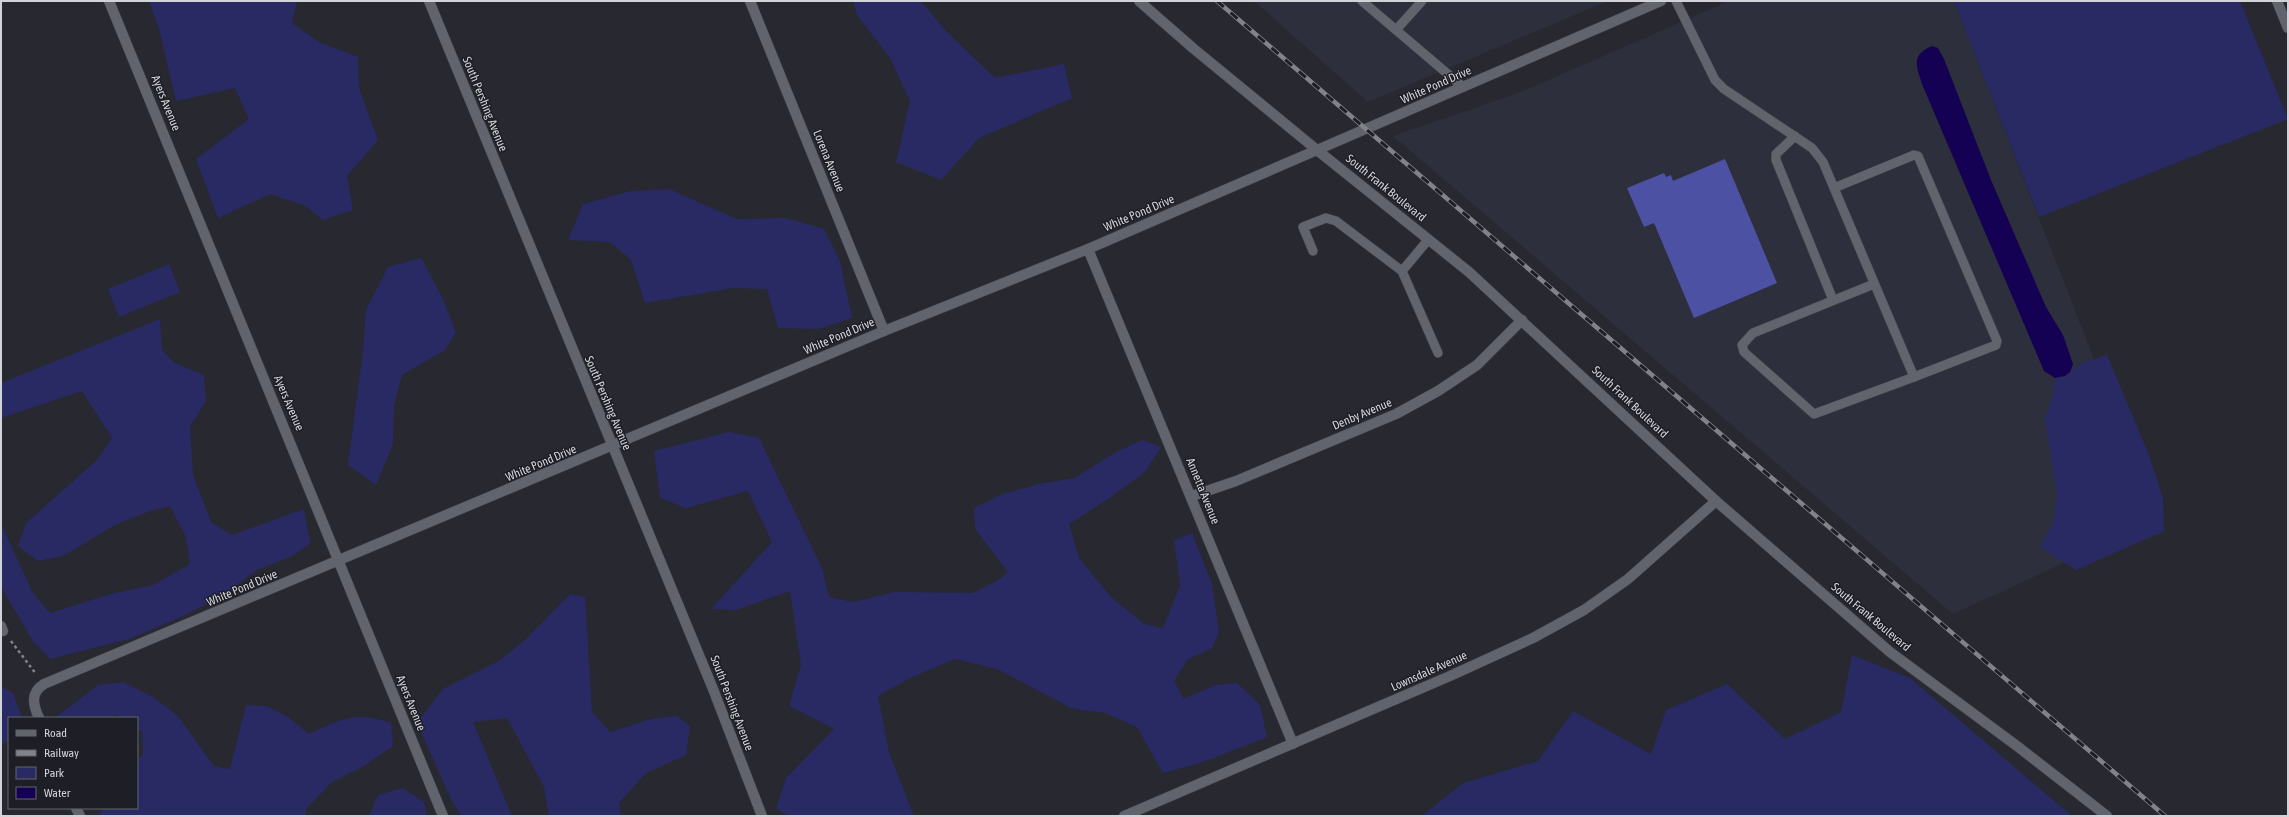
<svg xmlns="http://www.w3.org/2000/svg" width="2289" height="817" font-family="'Asap Condensed',sans-serif">
<style>
.built{fill:#2d2f3d}
.green{fill:#292a64}
.water{fill:#140153}
.building{fill:#4d51a3}
.lines{fill:none;stroke-linecap:round;stroke-linejoin:round}
.service-casing{stroke:#42434a;stroke-width:10}
.minor-casing{stroke:#42434a;stroke-width:11}
.tertiary-casing{stroke:#42434a;stroke-width:11}
.path{stroke:#82838a;stroke-width:2.5;stroke-dasharray:3 3;stroke-linecap:butt}
.service{stroke:#61636d;stroke-width:9}
.minor{stroke:#61636d;stroke-width:10}
.tertiary{stroke:#61636d;stroke-width:10}
.rail-casing{stroke:#828389;stroke-width:4.5}
.rail{stroke:#1d1e26;stroke-width:3;stroke-dasharray:9;stroke-linecap:butt}
.labels{text-anchor:middle;stroke-width:3;stroke-linejoin:round;paint-order:stroke}
.street-label{font-size:12px;fill:#d2d3d8;stroke:#1d1e26}
</style>
<rect width="100%" height="100%" fill="#272830"/>
<!-- built -->
<g class="built">
<polygon points="1254,1 1608,1 1368,102"/>
<polygon points="1729,1 1954,1 2157,520 1953,614 1393,136 1521,92"/>
</g>
<!-- green -->
<g class="green">
<polygon points="149,1 297,1 292,23 319,42 358,57 359,88 378,140 347,176 353,210 323,220 306,206 270,194 218,218 196,159 249,119 235,88 176,101 160,32"/>
<polygon points="853,1 921,1 945,30 995,78 1064,64 1072,98 979,138 941,180 896,162 910,101 890,58 857,15"/>
<polygon points="1954,1 2240,1 2288,119 2039,217"/>
<polygon points="669,189 737,219 786,218 824,229 840,261 852,318 818,329 778,328 767,289 733,288 645,303 631,260 610,242 568,240 583,204 631,191"/>
<polygon points="421,258 442,297 456,332 445,350 402,375 394,406 393,444 376,485 348,465 363,351 366,310 388,267"/>
<polygon points="169,264 180,292 119,317 108,289"/>
<polygon points="160,319 162,350 175,363 204,375 206,401 190,426 193,475 211,522 232,535 304,509 310,544 292,556 257,570 220,597 181,617 129,639 50,659 33,641 1,587 1,524 33,593 50,613 111,594 153,585 190,564 186,537 170,506 150,511 115,525 63,556 38,561 18,546 26,523 97,460 112,438 82,391 1,418 1,383"/>
<polygon points="2107,355 2149,455 2163,498 2164,531 2076,570 2040,547 2054,521 2057,495 2045,419 2053,395 2055,378 2065,376 2082,363"/>
<polygon points="729,432 759,438 822,568 829,597 853,602 895,592 973,593 997,581 1008,572 975,529 974,508 1003,494 1043,483 1075,478 1114,453 1142,440 1161,447 1145,472 1108,499 1069,524 1079,558 1111,597 1144,624 1163,628 1180,585 1174,540 1192,533 1212,584 1219,633 1212,648 1188,659 1174,681 1184,699 1215,685 1237,683 1260,705 1267,737 1203,762 1163,773 1137,727 1105,713 1071,708 997,669 955,659 910,678 878,696 889,753 914,816 788,816 776,808 786,778 834,729 789,706 801,665 790,591 736,610 711,609 772,542 748,491 686,508 660,498 654,451"/>
<polygon points="570,594 585,597 592,712 610,732 651,719 677,716 690,726 686,755 646,773 619,803 621,816 549,816 544,787 507,718 473,722 512,816 461,816 450,797 417,723 443,689 499,661 526,639"/>
<polygon points="1852,655 1910,678 2072,816 1422,816 1463,783 1538,761 1573,711 1651,754 1666,710 1727,684 1785,739 1841,712"/>
<path d="M124,682l29,15 24,18 37,51 16,3 16,-64 21,1 21,11 21,17c34,-16 45,-23 82,-11l2,23 -29,20 -32,16 -26,27v7h-208l6,-8h33v-45l6,-10 -1,-21 -5,-4v-10h-15l-5,-3 -10,3 -51,-1 42,-32z"/>
<polygon points="1,686 13,693 22,718 9,718 9,740 1,745"/>
<polygon points="403,788 424,802 427,816 369,816 378,795"/>
</g>
<!-- water -->
<path class="water" d="M1932,46l6,2 6,11 47,121 55,127 17,28 10,29 -3,8 -5,4 -10,2 -11,-7 -122,-287c-6,-19 -11,-29 10,-38z"/>
<!-- building -->
<polygon class="building" points="1725,159 1777,283 1694,318 1654,223 1644,227 1627,188 1664,173 1666,177 1671,175 1673,181"/>
<g class="lines">
<!-- service casing -->
<g class="service-casing">
<g id="service">
<polyline points="1362,1 1463,87"/>
<polyline points="1676,1 1715,80 1724,89 1812,148 1823,162 1914,377 1814,414 1744,352 1742,345 1753,333 1874,284"/>
<polyline points="1396,30 1422,1"/>
<polyline points="1795,136 1776,154 1776,160 1833,300"/>
<polyline points="1834,188 1914,155 1918,156 1997,341 1996,345 1914,377"/>
<polyline points="1313,251 1303,227 1326,218 1336,221 1402,271 1438,353"/>
<polyline points="1402,271 1428,240"/>
</g>
</g>
<!-- minor casing -->
<g class="minor-casing">
<g id="minor">
<polyline points="109,1 443,816"/>
<polyline points="429,1 713,689 762,816"/>
<polyline points="750,1 884,331"/>
<polyline points="2277,1 2288,28"/>
<polyline points="1088,249 1293,744"/>
<polyline points="1192,496 1236,481 1396,414 1438,391 1477,365 1522,320"/>
<polyline points="1,626 3,631"/>
<path d="M39,718c-6,-13 -9,-25 5,-34l840,-353 204,-82 229,-99 152,122 247,229 174,151 127,94 90,70"/>
<polyline points="76,808 80,816"/>
<polyline points="1124,816 1450,676 1533,638 1584,610 1628,579 1716,501"/>
</g>
</g>
<!-- tertiary casing -->
<g class="tertiary-casing">
<polyline id="tertiary" points="1139,1 1194,49 1317,150 1661,1"/>
</g>
<!-- path -->
<polyline class="path" points="11,641 36,674"/>
<!-- service -->
<use href="#service" class="service"/>
<!-- minor -->
<use href="#minor" class="minor"/>
<!-- tertiary -->
<use href="#tertiary" class="tertiary"/>
<!-- rail casing -->
<g class="rail-casing">
<polyline id="rail" points="1217,1 2165,816"/>
</g>
<!-- rail -->
<use href="#rail" class="rail"/>
</g>
<g class="labels">
<!-- street labels -->
<g class="street-label">
<text transform="translate(1436 85) rotate(-24)" y="4">White Pond Drive</text>
<text transform="translate(166 103) rotate(68)" y="4">Ayers Avenue</text>
<text transform="translate(485 104) rotate(68)" y="4">South Pershing Avenue</text>
<text transform="translate(829 161) rotate(68)" y="4">Lorena Avenue</text>
<text transform="translate(1386 188) rotate(39)" y="4">South Frank Boulevard</text>
<text transform="translate(1139 213) rotate(-23)" y="4">White Pond Drive</text>
<text transform="translate(839 336) rotate(-23)" y="4">White Pond Drive</text>
<text transform="translate(1630 402) rotate(43)" y="4">South Frank Boulevard</text>
<text transform="translate(289 403) rotate(67)" y="4">Ayers Avenue</text>
<text transform="translate(608 403) rotate(67)" y="4">South Pershing Avenue</text>
<text transform="translate(1362 414) rotate(-23)" y="4">Denby Avenue</text>
<text transform="translate(541 463) rotate(-23)" y="4">White Pond Drive</text>
<text transform="translate(1203 491) rotate(68)" y="4">Annetta Avenue</text>
<text transform="translate(242 588) rotate(-23)" y="4">White Pond Drive</text>
<text transform="translate(1871 617) rotate(40)" y="4">South Frank Boulevard</text>
<text transform="translate(1429 671) rotate(-24)" y="4">Lownsdale Avenue</text>
<text transform="translate(411 703) rotate(68)" y="4">Ayers Avenue</text>
<text transform="translate(732 703) rotate(69)" y="4">South Pershing Avenue</text>
</g>
</g>
<!-- border -->
<rect width="2289" height="817" fill="none" stroke="#d2d3d8" stroke-width="4"/>
<!-- legend -->
<rect x="8" y="717" width="130" height="92" fill="#1d1e26" stroke="#65666d"/>
<rect x="16" y="730" width="20" height="6" fill="#61636d" stroke="#65666d"/>
<text x="44" y="737" font-size="12" fill="#d2d3d8">Road</text>
<rect x="16" y="750" width="20" height="6" fill="#828389" stroke="#65666d"/>
<text x="44" y="757" font-size="12" fill="#d2d3d8">Railway</text>
<rect x="16" y="767" width="20" height="12" fill="#292a64" stroke="#65666d"/>
<text x="44" y="777" font-size="12" fill="#d2d3d8">Park</text>
<rect x="16" y="787" width="20" height="12" fill="#140153" stroke="#65666d"/>
<text x="44" y="797" font-size="12" fill="#d2d3d8">Water</text>
</svg>
